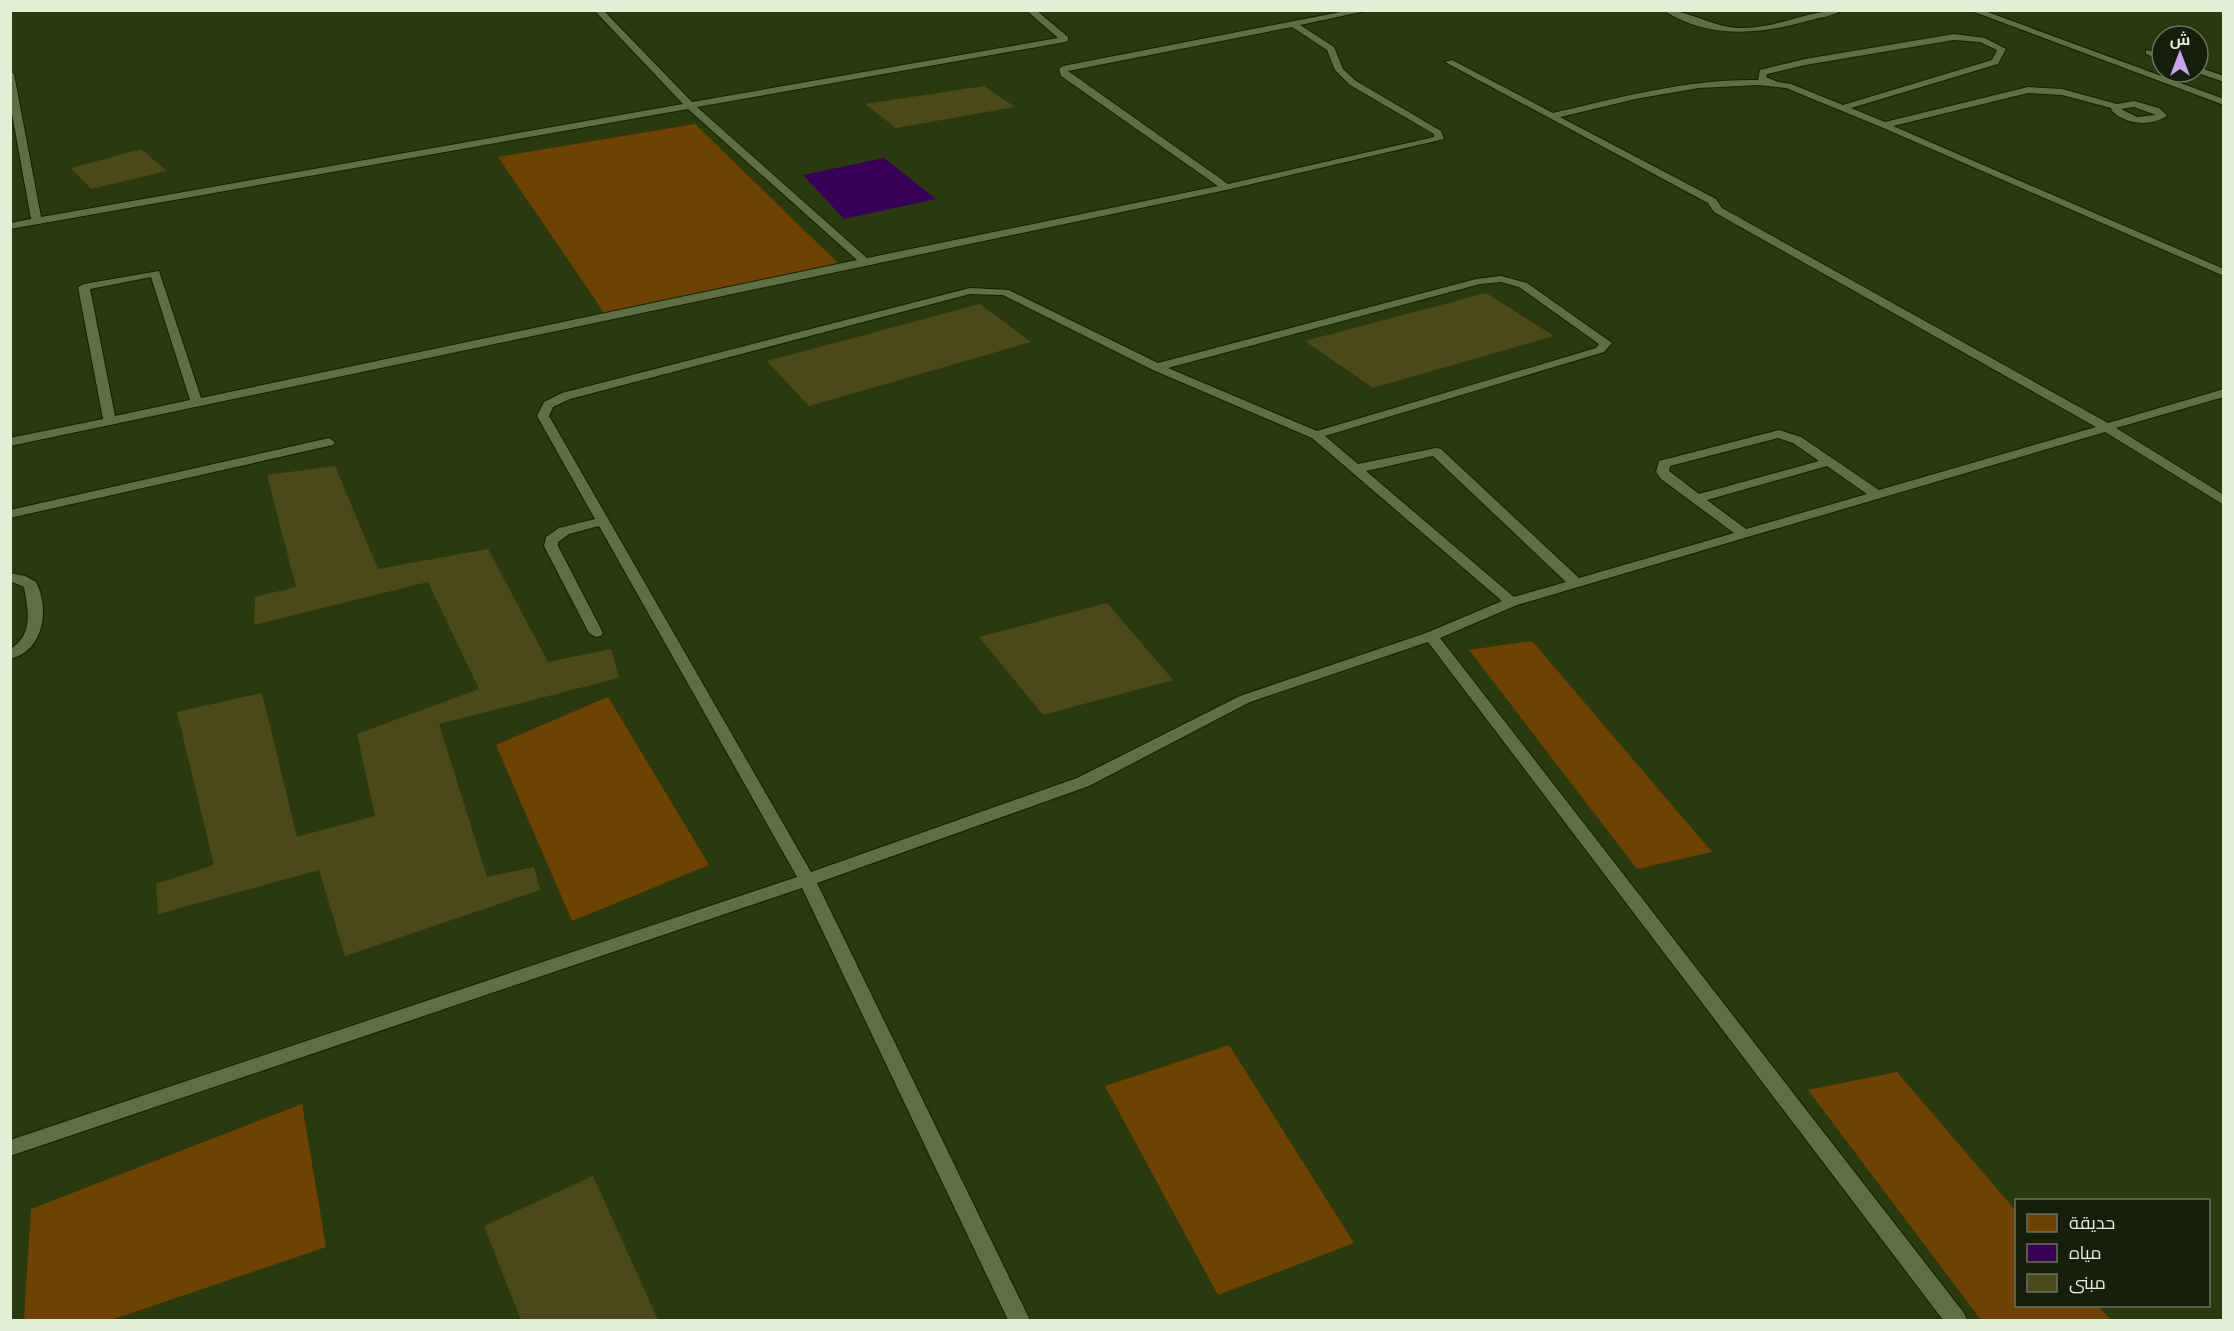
<svg xmlns="http://www.w3.org/2000/svg" width="2234" height="1331" font-family="Poppins,Cairo,sans-serif">
<style>
.green{fill:#6e4203}
.water{fill:#360156}
.building{fill:#4b491a}
.lines{fill:none;stroke-linecap:round;stroke-linejoin:round}
.lane-casing{stroke:#152001;stroke-width:2}
.lane{fill:#5d7043;fill-rule:evenodd}
</style>
<rect width="100%" height="100%" fill="#2b3a0e"/>
<!-- green -->
<g class="green">
<polygon points="695,124 840,265 607,317 498,157"/>
<polygon points="1532,641 1712,852 1637,869 1469,650"/>
<polygon points="608,697 709,865 572,921 496,745"/>
<polygon points="1229,1045 1354,1243 1218,1295 1105,1086"/>
<polygon points="1897,1072 2016,1211 2016,1306 2098,1306 2111,1320 1981,1320 1808,1090"/>
<polygon points="302,1104 326,1247 111,1320 24,1320 31,1209"/>
</g>
<!-- water -->
<polygon class="water" points="884,158 936,199 844,219 803,175"/>
<!-- building -->
<g class="building">
<polygon points="984,86 1015,107 896,128 865,104"/>
<polygon points="141,149 167,171 91,189 71,168"/>
<polygon points="1486,293 1554,336 1373,388 1305,341"/>
<polygon points="980,304 1031,342 809,406 767,361"/>
<polygon points="335,466 378,569 488,549 548,662 611,649 619,678 439,724 487,877 534,867 540,890 345,956 319,870 158,914 156,884 214,865 177,712 262,693 297,837 375,816 357,734 479,689 428,582 254,625 255,597 296,587 267,475"/>
<polygon points="1107,603 1173,680 1043,715 979,637"/>
<polygon points="593,1176 658,1320 521,1320 484,1226"/>
</g>
<g class="lines">
<!-- lane casing -->
<g class="lane-casing">
<g id="lane">
<path d="M594,10h9l89,92 366,-64 -32,-28h10l32,27v4l-3,1 -368,65 170,151 351,-72 -157,-110 -2,-7 4,-3 288,-56h19l-70,15 34,22 9,22 13,12 85,50 3,8 -218,51 -1216,256v-8l93,-19 -25,-132 6,-3 75,-13 42,127 656,-138 -169,-151 -678,120v-6l21,-4 -21,-117v-31l4,3 27,143 642,-113zM1292,27l35,23 8,20 15,15 84,49v3l-206,47 -160,-113zM151,277l39,123 -75,16 -25,-127z"/>
<path d="M1663,10c27,0 50,18 78,18 35,1 67,-18 102,-18 -10,6 -24,8 -36,11 -48,14 -100,18 -144,-11z"/>
<polygon points="1969,10 1982,10 2224,99 2224,105"/>
<path d="M1954,34l31,4 21,11 -8,15 -147,44 34,14 143,-35 34,2 55,15 17,-3 25,7 8,7 -2,2c-16,10 -39,7 -53,-6l-1,-3 -49,-13 -34,-2 -135,33 331,143v7l-343,-149 -95,-39 -28,-3 -59,3 -59,10 -80,19 156,82 6,9 386,215 116,-34v8l-108,31 108,67v10l-119,-73 -588,173 -77,33 524,675 3,7h-24l-515,-678 -178,60 -161,84 -272,97 213,437h-22l-206,-432 -792,268v-16l787,-263 -198,-351 -30,8 -11,8v4l45,87 -2,3 -5,1 -7,-4 -45,-87 2,-9 13,-9 36,-9 -58,-103 7,-14 18,-9 408,-105 39,2 149,73 318,-84 25,-3 26,7 85,60 -8,9 -279,84 33,28 78,-16 5,1 138,129 155,-45 -73,-54 -5,-7 3,-11 120,-31 22,7 78,53 217,-63 -382,-215 -6,-9 -263,-141 7,-2 101,53c68,-16 134,-34 205,-33l2,-10 45,-11zM1954,40l26,2 17,8 -5,10 -149,45 -52,-21 -13,-2 -12,-5 1,-3 38,-9zM2134,107l22,8 -19,2 -16,-8zM1501,282l18,5 80,57 -3,4 -279,83 -149,-63 312,-84zM970,294l33,1 150,75 159,68 190,163 -76,32 -186,63 -163,82 -266,94 -262,-456 4,-9 17,-8zM1778,438l15,5 26,18 -120,33 -30,-23 1,-5zM1433,456l133,126 -52,15 -148,-126zM1827,466l40,28 -121,35 -39,-29z"/>
<polygon points="2146,50 2162,54 2162,60 2146,54"/>
<polygon points="2198,67 2224,76 2224,82 2195,72 2198,72"/>
<polygon points="329,438 335,442 333,445 10,518 10,510"/>
<path d="M10,573l15,3 11,6c14,27 8,69 -26,77v-10c24,-14 18,-39 14,-62l-14,-6z"/>
</g>
</g>
<!-- lane -->
<use href="#lane" class="lane"/>
</g>
<!-- border -->
<rect width="2234" height="1331" fill="none" stroke="#e3eed6" stroke-width="24"/>
<!-- legend -->
<rect x="2015" y="1199" width="195" height="108" fill="#171f0c" stroke="#69725d" stroke-width="1.5"/>
<rect x="2027" y="1214" width="30" height="18" fill="#6e4203" stroke="#69725d" stroke-width="1.5"/>
<text x="2069" y="1229" font-size="18" fill="#e3eed6">حديقة</text>
<rect x="2027" y="1244" width="30" height="18" fill="#360156" stroke="#69725d" stroke-width="1.5"/>
<text x="2069" y="1259" font-size="18" fill="#e3eed6">مياه</text>
<rect x="2027" y="1274" width="30" height="18" fill="#4b491a" stroke="#69725d" stroke-width="1.5"/>
<text x="2069" y="1289" font-size="18" fill="#e3eed6">مبنى</text>
<!-- north arrow -->
<g transform="translate(2180 54)"><circle r="28" fill="#171f0c" stroke="#69725d" stroke-width="1.5"/>
<path d="M0-4.5L10 22L0 15L-10 22Z" fill="#c9a5ee"/>
<text y="-9" font-size="16" font-weight="bold" text-anchor="middle" fill="#e3eed6">ش</text>
</g>
</svg>
